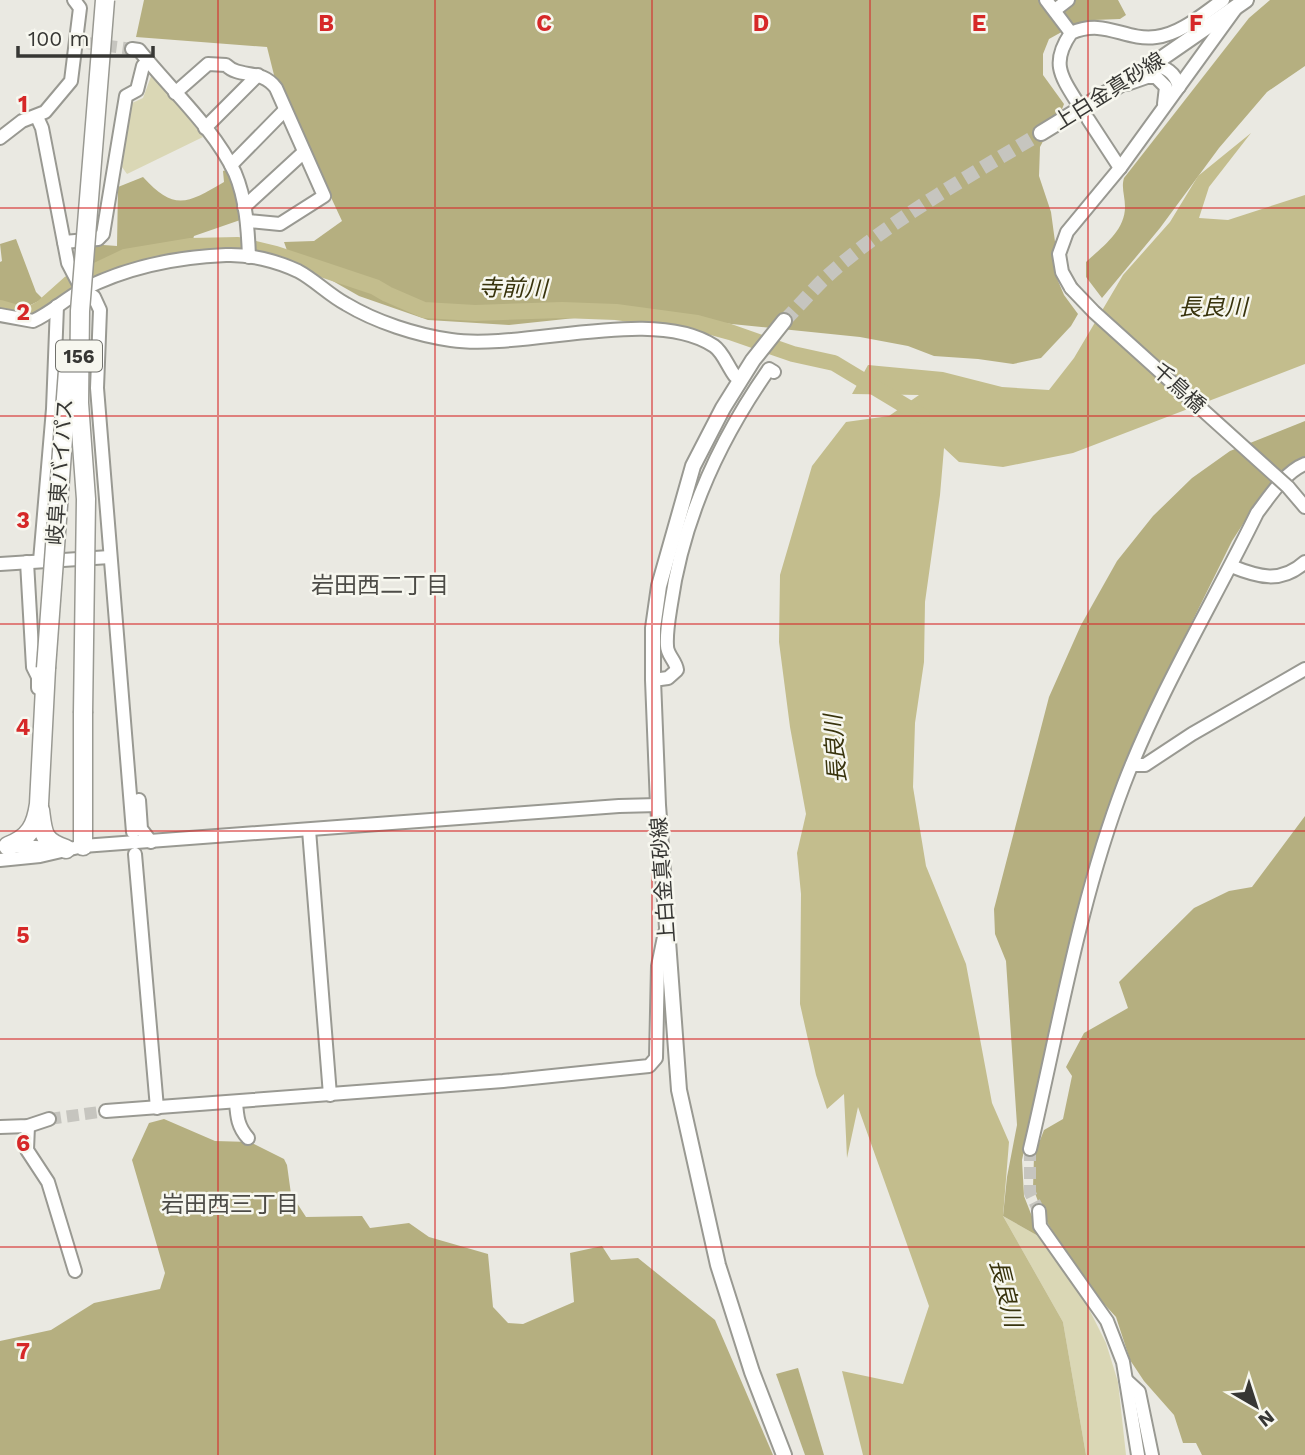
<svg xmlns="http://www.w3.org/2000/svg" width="1305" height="1455" font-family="'Work Sans','Noto Sans JP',sans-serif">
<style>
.green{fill:#dad7b5}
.forest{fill:#b5af80}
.water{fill:#c3bd8d}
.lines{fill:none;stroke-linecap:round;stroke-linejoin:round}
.river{stroke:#c3bd8d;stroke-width:16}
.minor-tunnel{stroke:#c6c5bf;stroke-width:12;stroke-dasharray:12 6;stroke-linecap:butt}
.major-tunnel{stroke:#c6c5bf;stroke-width:14;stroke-dasharray:14 7;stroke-linecap:butt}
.minor-casing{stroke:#999992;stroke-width:16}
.major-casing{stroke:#999992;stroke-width:18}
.highway-casing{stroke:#999992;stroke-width:21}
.minor{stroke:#fff;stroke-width:12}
.major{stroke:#fff;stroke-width:14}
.highway{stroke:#fff;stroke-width:18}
.minor-bridge-casing{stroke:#999992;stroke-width:16;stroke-linecap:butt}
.highway-bridge-casing{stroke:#999992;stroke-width:21;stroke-linecap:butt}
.minor-bridge{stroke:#fff;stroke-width:12}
.highway-bridge{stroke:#fff;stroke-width:18}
.grid{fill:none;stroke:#d62828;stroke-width:2;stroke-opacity:0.55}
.labels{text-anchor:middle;stroke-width:5;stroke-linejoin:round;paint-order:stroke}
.shield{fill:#f7f7ef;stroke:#71716c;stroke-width:2}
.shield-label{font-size:19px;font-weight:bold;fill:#373734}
.street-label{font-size:21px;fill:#373734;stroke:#f7f7ef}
.water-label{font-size:23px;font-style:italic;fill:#38330c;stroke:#f7f7ef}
.neighbourhood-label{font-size:23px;fill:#4d4c47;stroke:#f7f7ef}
.grid-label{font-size:23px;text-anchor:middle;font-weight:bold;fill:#d62828;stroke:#f7f7ef;stroke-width:5;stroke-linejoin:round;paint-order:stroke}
</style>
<rect width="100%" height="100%" fill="#eae9e2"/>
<!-- green -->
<g class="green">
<polygon points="153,71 203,137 127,174 122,167 130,104 143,98"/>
<polygon points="1003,1216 1040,1237 1082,1295 1106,1343 1118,1382 1126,1455 1086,1455 1063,1322"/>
</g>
<!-- forest -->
<g class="forest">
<polygon points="144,0 1118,0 1126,15 1120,19 1094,20 1067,29 1049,39 1043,54 1043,75 1064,104 1059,117 1050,128 1040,147 1039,176 1051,212 1056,249 1056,276 1064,295 1078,314 1071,326 1041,358 1013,364 978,359 934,356 908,346 860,337 622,313 509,325 428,320 359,296 289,256 284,242 314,241 342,221 274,75 267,47 136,37"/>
<path d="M1270,0h35v66l-38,26 -48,56 -59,80 -58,70 -16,-21v-15c16,-15 39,-31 39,-55 0,-11 -4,-19 -1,-29l125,-160z"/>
<path d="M229,169l17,49 -52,18 -2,7 -71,12 -34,17 3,-28 27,2 1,-59 25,-10c31,34 44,27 81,5l-1,-11z"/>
<polygon points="16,239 36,292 43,299 20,310 0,305 0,262 2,261 0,244"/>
<polygon points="1305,421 1305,458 1259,499 1232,541 1137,733 1098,840 1056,1008 1022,1160 1024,1196 1040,1237 1003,1216 1007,1177 1017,1125 1006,961 995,934 994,909 1049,697 1081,625 1117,561 1153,516 1192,478 1230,451"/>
<polygon points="1305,816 1305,1455 1202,1455 1196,1443 1183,1443 1174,1415 1144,1381 1130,1360 1116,1317 1084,1282 1044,1217 1033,1188 1034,1156 1044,1130 1063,1119 1072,1076 1066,1067 1084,1033 1128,1008 1119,982 1194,908 1229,891 1252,887"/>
<polygon points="164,1119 215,1141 250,1142 284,1159 287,1165 291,1194 306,1217 362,1216 370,1228 409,1223 429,1237 488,1254 493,1307 508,1323 523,1324 574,1302 570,1253 602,1246 611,1260 638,1258 715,1320 773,1455 0,1455 0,1341 51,1330 94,1303 160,1289 165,1273 132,1160 149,1123"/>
<polygon points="798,1368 824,1455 805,1455 776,1374"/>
</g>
<!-- water -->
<polygon class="water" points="1251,133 1209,187 1199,218 1228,220 1305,195 1305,364 1073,453 1003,467 959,462 944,448 940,495 925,602 924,662 915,723 913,787 926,866 966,964 992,1103 1009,1142 1003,1216 1063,1322 1086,1455 863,1455 842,1371 903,1384 929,1306 858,1107 847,1158 844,1094 827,1109 816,1075 800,1004 801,894 797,853 806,814 790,727 779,642 780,575 812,466 846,422 889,416 919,395 852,394 868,365 943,372 1002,387 1049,390 1074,358 1123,275 1170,222 1198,176"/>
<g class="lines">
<!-- river -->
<g class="river">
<polyline points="85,276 125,257 191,246 238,245 276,254 375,287 387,294 424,310 475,313 562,310 616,312 697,323 730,332 793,354 834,363 922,416"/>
<polyline points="0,308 28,316 42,308 70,283"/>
</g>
<!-- minor-tunnel -->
<g class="minor-tunnel">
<polyline points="87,43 132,49"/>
<polyline points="49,1119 106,1111"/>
<polyline points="1030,1149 1030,1193 1039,1211"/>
</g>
<!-- major-tunnel -->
<path class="major-tunnel" d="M784,321c13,-13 25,-27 38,-40 62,-58 146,-104 219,-148"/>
<!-- minor casing -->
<g class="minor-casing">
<g id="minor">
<polyline points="1046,0 1071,33"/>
<polyline points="1055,10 1068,0"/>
<path d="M132,49l7,1c31,39 75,78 96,123 11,26 13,56 14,84"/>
<path d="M1152,65c14,2 23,7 27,22"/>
<polyline points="1127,84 1147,77 1156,77 1166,87 1164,104"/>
<path d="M175,93l33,-29 18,1c14,14 35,3 50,23l48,108 -44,28 -32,-3"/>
<path d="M1077,102c-17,-27 -26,-40 -6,-69 34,-15 53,8 85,4 25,-3 47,-23 67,-37"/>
<polyline points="37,117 42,128 68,263 82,290 94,297 100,310 97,388 133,832"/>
<polyline points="1088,119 1120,168"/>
<polyline points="205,128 258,75"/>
<polyline points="0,138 22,121 45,112 71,81 80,8 74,0"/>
<polyline points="231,165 285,110"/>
<polyline points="244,207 304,152"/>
<polyline points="64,242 98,239 103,234 126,96 137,90 143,66 148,61"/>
<polyline points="1071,288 1062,272 1059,254 1067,232 1120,168 1236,8"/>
<path d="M0,315l33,6c18,-8 32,-22 49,-31 45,-23 94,-33 144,-35 23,-1 51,6 72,16 17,9 31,24 48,33 30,18 70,31 105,36 72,11 202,-35 263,6 9,6 14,21 21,30"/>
<polyline points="1288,487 1305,507"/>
<polyline points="40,561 53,409 57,306"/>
<polyline points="27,562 33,667 38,677 38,688"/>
<polyline points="0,564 110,557"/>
<path d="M1231,566c27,11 50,18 74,-4"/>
<path d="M653,680l15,-2 9,-8c-1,-9 -10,-15 -10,-24 -1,-14 2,-29 4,-42 12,-85 49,-165 98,-235l5,3"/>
<polyline points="1132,765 1145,765 1192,734 1305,669"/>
<polyline points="139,800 141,829 151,842"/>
<polyline points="309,830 330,1095"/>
<polyline points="11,846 59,848"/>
<polyline points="135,854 157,1108"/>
<polyline points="0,860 40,856 83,846 619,806 658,805"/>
<path d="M236,1102c1,15 2,25 12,36"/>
<polyline points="106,1111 503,1081 649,1066 656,1058 658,966 665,932"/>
<polyline points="28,1126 27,1150 48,1182 75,1271"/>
<polyline points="0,1127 28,1126 49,1119"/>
<path d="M1030,1149c29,-123 49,-247 94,-365 36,-94 89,-181 133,-271 13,-17 28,-41 48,-49"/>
<polyline points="1039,1211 1040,1226 1107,1321 1123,1362 1138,1455"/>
<polyline points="1126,1380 1139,1392 1152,1455"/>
</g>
</g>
<!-- major casing -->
<g class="major-casing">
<g id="major">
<polyline points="1041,133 1152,65 1246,0"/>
<polyline points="784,321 753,360 723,408 693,466 659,586 653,628 653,680 658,805 679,1090 718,1265 752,1372 784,1455"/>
</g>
</g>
<!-- highway casing -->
<g class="highway-casing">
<g id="highway">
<polyline points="83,713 83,846"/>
<path d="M40,810c3,23 2,31 26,39"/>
<path d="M8,846c22,-8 28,-21 31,-42l7,-136"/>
</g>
</g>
<!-- minor -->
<use href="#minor" class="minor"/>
<!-- major -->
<use href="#major" class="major"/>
<!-- highway -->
<use href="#highway" class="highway"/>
<!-- minor-bridge casing -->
<g class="minor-bridge-casing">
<polyline id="minor-bridge" points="1071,288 1094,312 1288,487"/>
</g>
<!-- highway-bridge casing -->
<g class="highway-bridge-casing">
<g id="highway-bridge">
<polyline points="46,668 69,357"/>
<polyline points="83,713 86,499 79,403 80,311 105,0"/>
</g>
</g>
<!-- minor-bridge -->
<use href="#minor-bridge" class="minor-bridge"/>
<!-- highway-bridge -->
<use href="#highway-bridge" class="highway-bridge"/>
</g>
<!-- grid -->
<path class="grid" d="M218,0v1455M435,0v1455M652,0v1455M870,0v1455M1088,0v1455M0,208h1305M0,416h1305M0,624h1305M0,831h1305M0,1039h1305M0,1247h1305"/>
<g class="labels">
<!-- shield labels -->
<rect class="shield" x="56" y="340.5" width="46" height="31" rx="5"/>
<g class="shield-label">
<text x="79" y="363">156</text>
</g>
<!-- street labels -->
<g class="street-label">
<text transform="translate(1109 91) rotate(-32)" y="7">上白金真砂線</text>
<text transform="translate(1179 388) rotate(42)" y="7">千鳥橋</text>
<text transform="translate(60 472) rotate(-86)" y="7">岐阜東バイパス</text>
<text transform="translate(663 880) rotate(-94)" y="7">上白金真砂線</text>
</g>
<!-- water labels -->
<g class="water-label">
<text transform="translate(513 288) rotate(1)" y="8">寺前川</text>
<text x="1213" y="315">長良川</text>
<text transform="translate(835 749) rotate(-94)" y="8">長良川</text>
<text transform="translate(1006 1293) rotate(76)" y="8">長良川</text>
</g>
<!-- neighbourhood labels -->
<g class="neighbourhood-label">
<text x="380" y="593">岩田西二丁目</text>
<text x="230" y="1212">岩田西三丁目</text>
</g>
</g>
<g class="grid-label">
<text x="326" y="31">B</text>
<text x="544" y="31">C</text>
<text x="761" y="31">D</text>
<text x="979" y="31">E</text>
<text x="1196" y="31">F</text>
<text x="23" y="112">1</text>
<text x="23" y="320">2</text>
<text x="23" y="528">3</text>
<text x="23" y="735">4</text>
<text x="23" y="943">5</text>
<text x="23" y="1151">6</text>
<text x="23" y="1359">7</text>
</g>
<!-- north arrow -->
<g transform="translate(1256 1406) rotate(141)" stroke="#f7f7ef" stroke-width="5" paint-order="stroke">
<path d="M0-5L12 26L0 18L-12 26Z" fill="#373734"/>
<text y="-10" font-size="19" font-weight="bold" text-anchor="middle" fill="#373734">N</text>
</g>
<!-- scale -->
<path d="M18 46v10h135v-10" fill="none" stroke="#373734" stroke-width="3.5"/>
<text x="28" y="46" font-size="21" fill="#373734" stroke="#f7f7ef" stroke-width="5" paint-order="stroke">100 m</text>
</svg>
